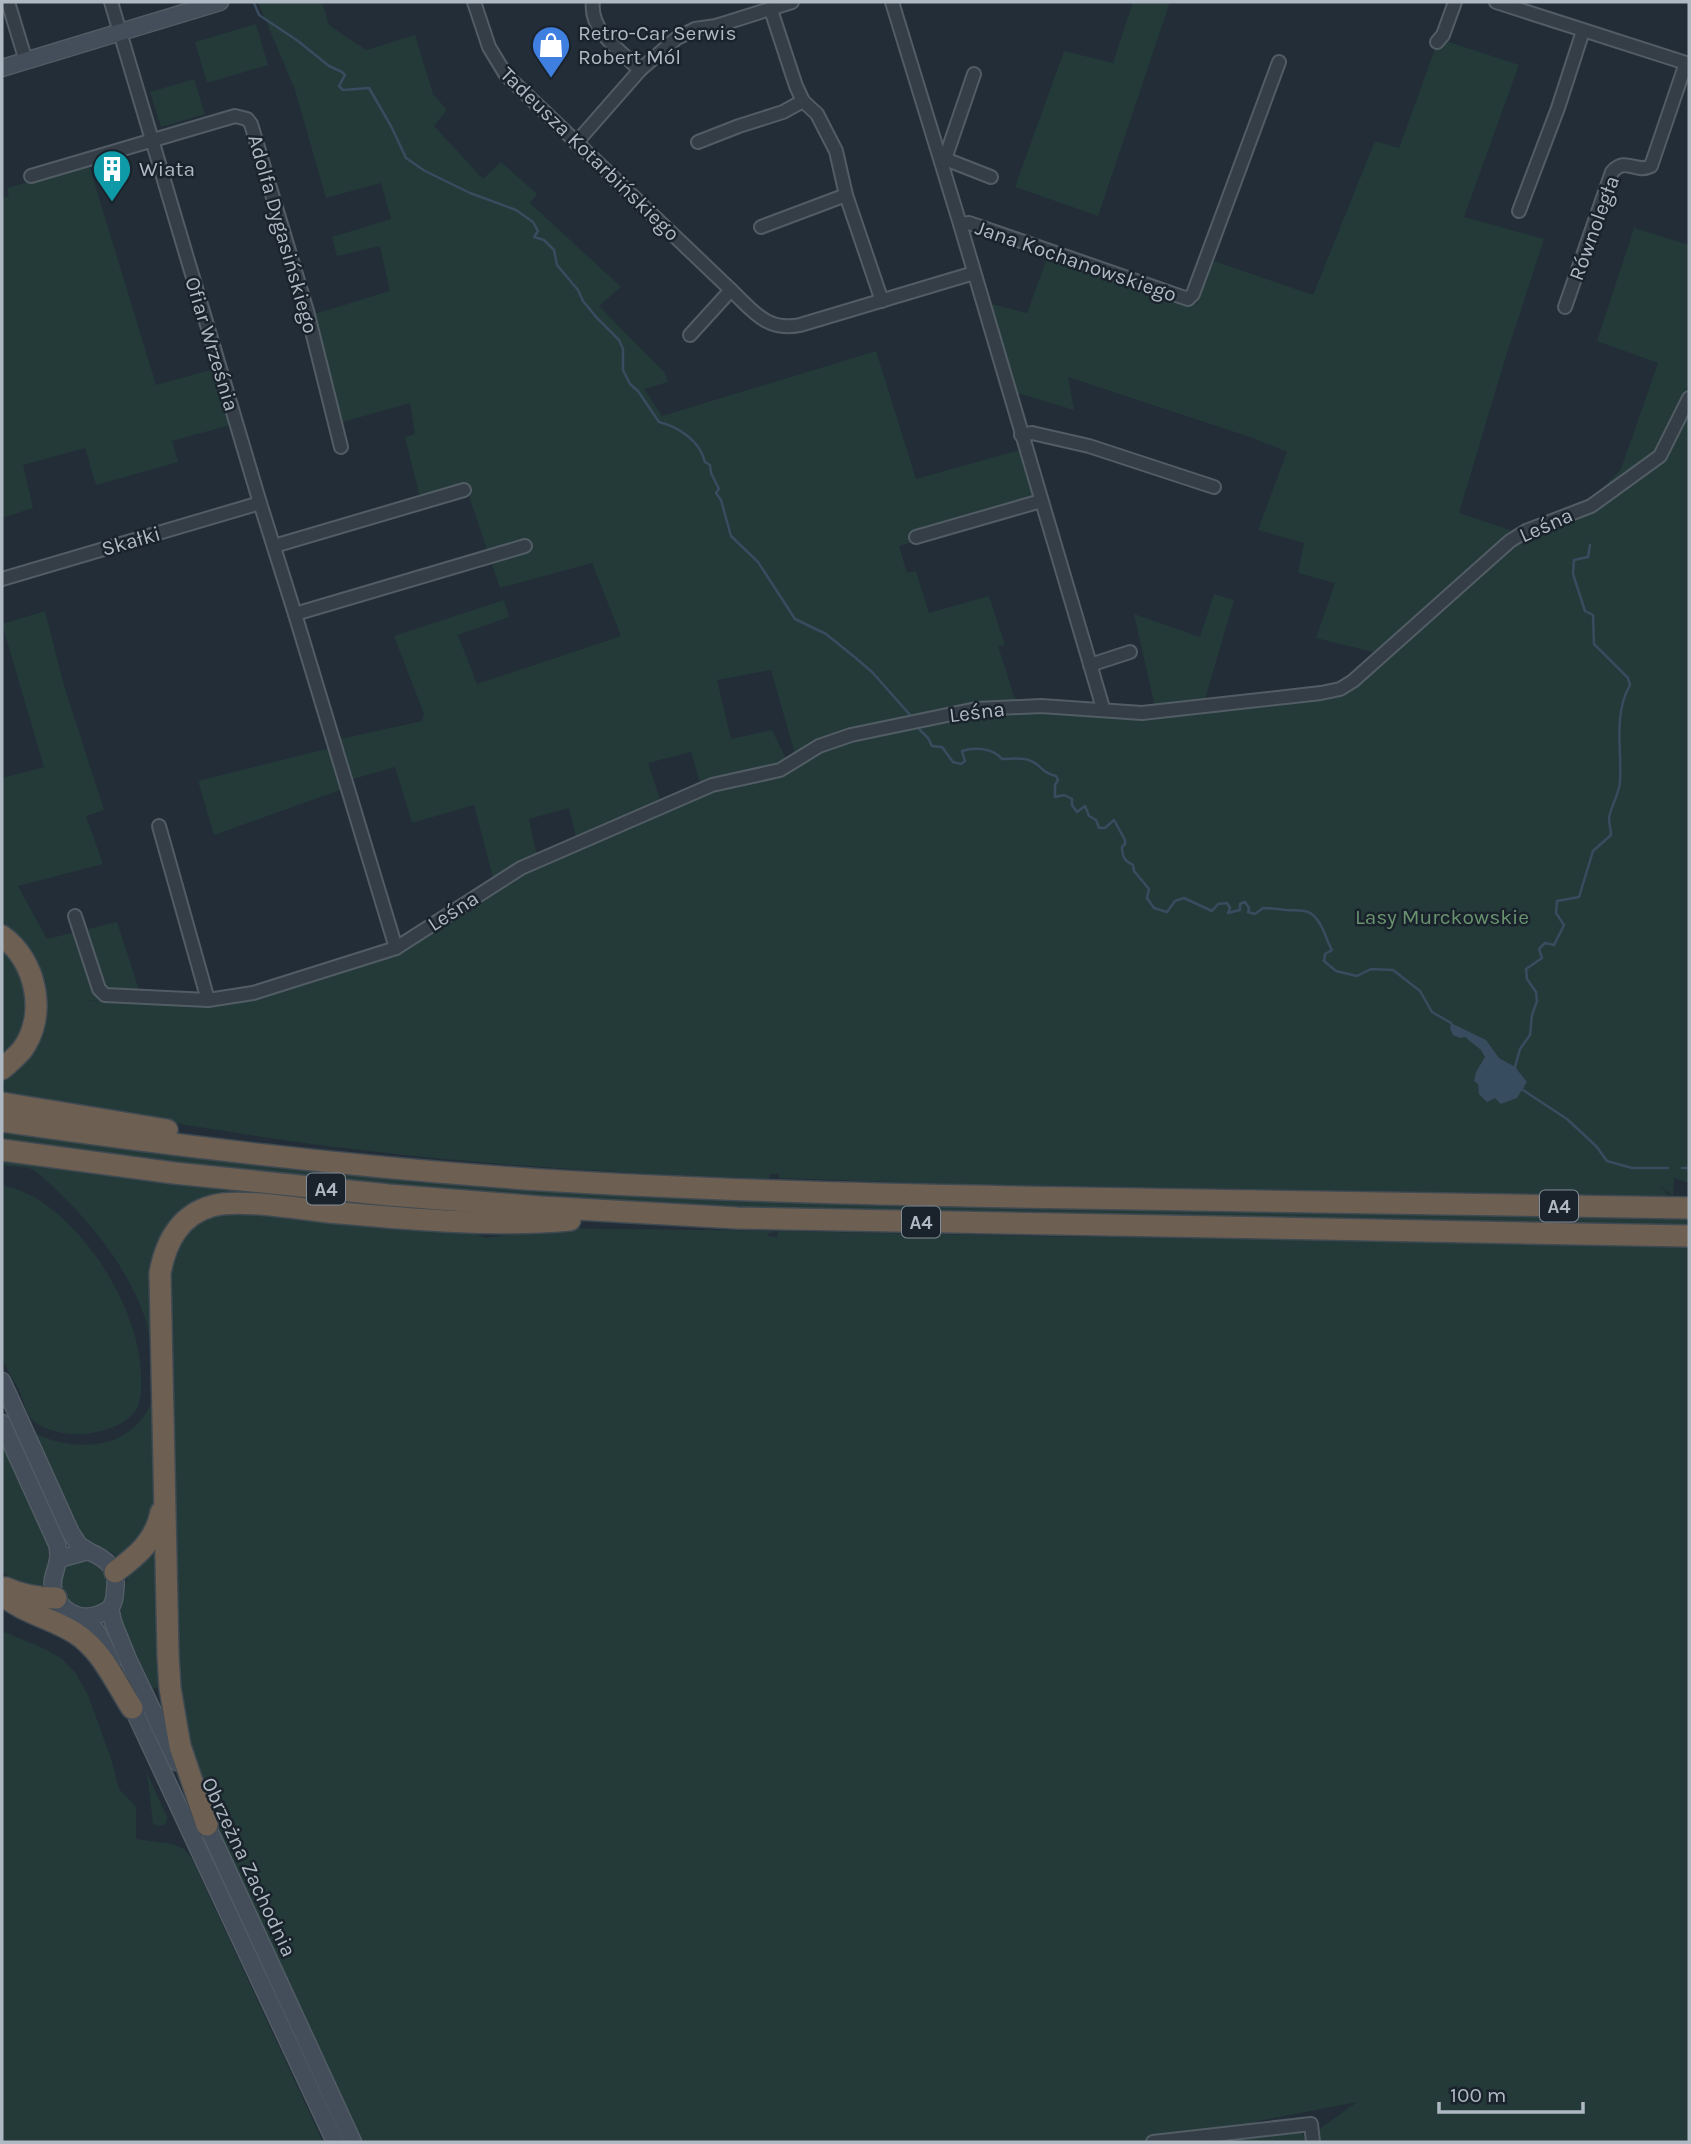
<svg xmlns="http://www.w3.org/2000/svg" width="1691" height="2144" font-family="Karla,sans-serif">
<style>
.green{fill:#243a39}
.water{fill:#384c5f}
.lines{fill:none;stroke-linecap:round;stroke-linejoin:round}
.stream{stroke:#384c5f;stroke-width:2.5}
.street-casing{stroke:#525c65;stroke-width:16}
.secondary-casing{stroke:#525c65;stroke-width:19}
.highway-casing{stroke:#3f4952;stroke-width:24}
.street{stroke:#353e47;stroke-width:12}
.secondary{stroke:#434e5a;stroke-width:16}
.highway{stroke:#6d6052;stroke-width:21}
.labels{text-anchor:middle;stroke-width:5;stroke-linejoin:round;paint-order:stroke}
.shield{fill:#1a232c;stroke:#828c96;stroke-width:2}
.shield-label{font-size:19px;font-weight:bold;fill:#afb9c4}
.poi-label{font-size:21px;fill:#afb9c4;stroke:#1a232c;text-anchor:start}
.street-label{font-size:21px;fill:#afb9c4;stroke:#1a232c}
.park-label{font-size:21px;fill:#68936e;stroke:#1a232c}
</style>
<rect width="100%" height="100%" fill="#222d37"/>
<!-- green -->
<g class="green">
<polygon points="258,2 322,2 329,25 366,50 415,35 433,94 447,110 434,126 483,179 501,162 537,194 530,203 621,287 599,306 665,373 668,382 644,389 662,416 876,351 916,479 1020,450 1036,507 899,546 907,573 916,571 929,613 989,596 1005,645 998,646 1014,696 1018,701 816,739 795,754 771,670 717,680 731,739 772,730 787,761 778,767 700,782 691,752 648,763 661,802 576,837 569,808 529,819 537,856 494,881 474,805 412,823 395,767 353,779 350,787 337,746 340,739 422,721 424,714 394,636 504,600 509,617 458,635 477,684 621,636 592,563 500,588 468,493 422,506 405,437 415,434 410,403 329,426 305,317 390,291 380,246 337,256 332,237 391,219 381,183 326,198 295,90"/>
<polygon points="1133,2 1170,2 1098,216 1015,187 1064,51 1113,63"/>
<polygon points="256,24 268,65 207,83 195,42"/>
<polygon points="1443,40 1519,65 1464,217 1544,239 1505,359 1459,513 1516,532 1377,653 1316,638 1335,583 1298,573 1304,543 1258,530 1287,452 1250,437 1068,377 1074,410 1014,392 988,303 1027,313 1047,258 1197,304 1214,261 1313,295 1375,141 1399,148 1435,49"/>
<polygon points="194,79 205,114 161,127 150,92"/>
<polygon points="89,165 156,385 214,369 230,425 172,441 178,462 96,485 85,448 23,465 33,508 2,518 2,198 9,196 7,188"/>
<polygon points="1634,228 1689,245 1689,384 1661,447 1627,475 1592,499 1621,469 1658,363 1597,341"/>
<path d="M1689,405v778l-15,-5 -1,18 -13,-11 9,11 -716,-12 -174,-6v-4h-9l-1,5c-130,-5 -261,-12 -391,-27 -126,-14 -251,-37 -376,-58v-12l12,-10 26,-50 -38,-93v-151l42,-11 -42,-143 43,-13 18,71 41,128 -18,6 17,48 -85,22 29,53 70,-17 23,71 -56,9 29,-3 94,4 189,-51 126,-82 190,-82 69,-15 71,-35 120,-25 121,-2 246,-19 174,-149 80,-35 72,-52z"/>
<polygon points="1214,594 1234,600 1203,706 1155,707 1134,614 1200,637"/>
<polygon points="330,748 343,789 214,835 198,781"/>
<polygon points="2,942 7,947 29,994 24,1030 2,1063"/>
<polygon points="2,1129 344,1170 1689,1214 1689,1229 695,1209 307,1181 2,1143"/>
<path d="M2,1160l149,20 371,35 -343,-2 -13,14 -16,34 6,229 -3,27 -31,44c-12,-12 -29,-15 -40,-27l-46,-100c22,10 43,13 67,9 21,-4 45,-23 49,-45 2,-11 -1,-26 -2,-37 0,-14 0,-29 -5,-43 -17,-51 -56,-98 -95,-134 -5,-4 -11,-11 -16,-14 -9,-4 -23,-3 -32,-5z"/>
<path d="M2,1185c17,4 33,11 47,22 47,35 91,109 92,168 0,11 1,21 -3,31 -9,19 -35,26 -54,28 -14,2 -46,-4 -54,-17 -6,-8 -7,-20 -12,-29 -5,-10 -14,-22 -16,-33 -2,-15 0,-33 0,-48 0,-41 0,-81 0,-122z"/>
<path d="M229,1211l226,16 32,11 58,-10 229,3v2h-6v3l9,1 1,-6 300,6h155l456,8v897h-371v-12l39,-28 -99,19 -14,14 57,-4 5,11h-945l-116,-250 -45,-112 -21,-73 -9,-432c3,-22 12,-44 33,-55 7,-5 18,-6 26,-9z"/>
<path d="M2,1445l48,102 -6,42c-15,2 -32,-7 -42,-18z"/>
<polygon points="164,1525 162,1682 158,1687 153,1689 119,1617 128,1576"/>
<path d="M87,1559c13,5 24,14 21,31 -1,5 -4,11 -5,17 -18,6 -44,-2 -42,-25 1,-7 5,-14 7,-22z"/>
<polygon points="2,1631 45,1649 62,1659 75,1672 88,1695 111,1758 119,1789 136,1807 136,1839 172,1844 184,1849 192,1859 323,2142 2,2142"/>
<polygon points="147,1773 167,1817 166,1824 159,1826 153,1824"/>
</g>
<!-- water -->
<polygon class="water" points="1451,1023 1486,1040 1499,1058 1515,1067 1527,1082 1517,1098 1501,1104 1495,1098 1487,1102 1479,1094 1478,1084 1474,1081 1476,1072 1485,1057 1481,1050 1465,1037 1460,1038 1453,1035 1450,1028"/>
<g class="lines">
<!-- stream -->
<g class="stream">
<path d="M254,3l5,12 39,26 31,25 13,6 3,3 -6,11 4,4 26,-2 22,38 15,32 19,13 45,22 46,17 17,12 5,9 -4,6 10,3 10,10 3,15 21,25 5,11 14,17 22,22 4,9v21l7,14 8,7 21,31c20,5 41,19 46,40l5,3 1,8 8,16 -3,4 5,7 10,36 27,26 37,57 31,15 31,25 15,13 39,44"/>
<path d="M916,726l12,12 4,8 10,1 11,15 8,2 4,-3 -3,-10c13,-4 31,-3 40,8 10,0 21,-2 29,2 12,5 9,11 25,15l2,4 -3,5v12l9,-2 8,4v6l5,7 8,-6 4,10 7,4 3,8h6l9,-8 11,20v4l-3,3c0,10 3,14 11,18l1,6 15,18 -2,9 7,10 13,4 8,-11 9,-3 28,13 6,-7 9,-1 3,5 -2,5 12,-3v-6l5,-2 4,6 -1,4 7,2 8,-6c7,0 15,1 23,2 15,1 24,-3 34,14 5,8 7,18 12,26l-7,4 -1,7 12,10 21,5 14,-7 22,1 27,21 12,21 19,11"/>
<path d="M1515,1067l5,-18 10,-14 2,-20 5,-14 -1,-9 -9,-13 -1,-10 16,-11 -3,-9 6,-6 9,2 10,-20 -8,-12 1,-12 22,-4 14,-46 18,-16c0,-5 -2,-12 -2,-17 2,-12 10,-24 11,-36 2,-33 -7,-67 10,-97l-2,-7 -34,-34 -1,-29 -8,-4 -12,-37 1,-14 14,-3 2,-12"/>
<polyline points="1523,1090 1567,1119 1596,1146 1607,1161 1632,1168 1668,1168"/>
<polyline points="1682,1168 1689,1168"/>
</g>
<!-- street casing -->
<g class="street-casing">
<g id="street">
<polyline points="8,2 26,61"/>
<polyline points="111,2 260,503 295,614 396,948"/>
<path d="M474,2l15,45 17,28 225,215c22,21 36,42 69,35l174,-52"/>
<path d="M593,2c-4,29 28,49 47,68"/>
<polyline points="892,2 960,224 1103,708"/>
<polyline points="1496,2 1689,64"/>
<polyline points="771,10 796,86 803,101 817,114 836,151 846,195 882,301"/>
<polyline points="1437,42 1443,35 1455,2"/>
<polyline points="698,142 739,126 783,112 803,101"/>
<polyline points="576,143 640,70 677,38 695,29 716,26 792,2"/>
<polyline points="945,159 991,177"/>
<polyline points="941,161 945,159 974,74"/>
<polyline points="31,176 235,116 247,119 251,124 307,311 341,447"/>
<polyline points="1519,211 1558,108 1583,31"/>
<polyline points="960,224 969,223 1188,299 1193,294 1279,62"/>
<polyline points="761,227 846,195"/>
<path d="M1565,307l47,-135c14,-16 23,2 39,-6l35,-103"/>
<polyline points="690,335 731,290"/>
<polyline points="1021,435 1032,433 1089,446 1214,487"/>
<polyline points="916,537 1041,501"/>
<polyline points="274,546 464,490"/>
<polyline points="2,579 260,503"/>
<polyline points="295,614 525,546"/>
<polyline points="1090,665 1130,652"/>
<polyline points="159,826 208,1000"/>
<polyline points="75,916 99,989 105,995 208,1000 253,993 396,948 521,868 712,785 780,770 819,746 851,735 976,709 1041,706 1142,713 1321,693 1340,689 1353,681 1510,541 1526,531 1591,506 1660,456 1689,398"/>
<polyline points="1153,2142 1311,2124 1313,2142"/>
</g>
</g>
<!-- secondary casing -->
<g class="secondary-casing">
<g id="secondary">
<polyline points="2,68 220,2"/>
<polyline points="2,1381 71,1533 79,1545 88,1551"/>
<path d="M2,1423l55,121c6,21 -9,32 -3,48 7,19 24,29 43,23 5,-2 11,-4 14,-8 3,-5 4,-11 4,-16 4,-22 -8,-32 -27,-40l-29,8"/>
<polyline points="110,1608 113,1622 128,1659 177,1762"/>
<path d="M85,1618c14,12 19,29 27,45"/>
<polyline points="129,1700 335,2142"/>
<polyline points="203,1817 353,2142"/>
</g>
</g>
<!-- highway casing -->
<g class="highway-casing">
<g id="highway">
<path d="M2,936c34,24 46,79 20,114 -6,7 -13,13 -20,19"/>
<polyline points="2,1103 167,1130"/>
<path d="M2,1121c179,26 360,47 540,59 178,11 357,15 535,18 204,3 408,6 612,10"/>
<polyline points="2,1150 174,1173 389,1195 541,1207 737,1218 1689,1236"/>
<path d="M115,1572c22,-16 41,-32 46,-60"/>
<path d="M6,1588c17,8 32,10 50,10"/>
<path d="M2,1594c20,19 50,24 73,39 27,17 40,49 57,75"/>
<path d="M207,1825l-27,-79 -10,-58 -2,-33 -8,-382c6,-32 20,-58 52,-67 26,-8 88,3 117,6 79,7 161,15 241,8"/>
</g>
</g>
<!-- street -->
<use href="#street" class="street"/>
<!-- secondary -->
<use href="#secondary" class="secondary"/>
<!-- highway -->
<use href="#highway" class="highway"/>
</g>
<!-- icons -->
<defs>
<g id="shop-pin" transform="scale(2.0125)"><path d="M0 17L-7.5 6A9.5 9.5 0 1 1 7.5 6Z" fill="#3f7fe0" stroke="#1a232c"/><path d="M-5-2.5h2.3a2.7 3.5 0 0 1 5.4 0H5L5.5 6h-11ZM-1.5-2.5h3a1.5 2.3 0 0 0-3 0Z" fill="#fff"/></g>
<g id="building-pin" transform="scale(2.0125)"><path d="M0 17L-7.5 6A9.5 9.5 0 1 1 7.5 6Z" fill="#0f9aa8" stroke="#1a232c"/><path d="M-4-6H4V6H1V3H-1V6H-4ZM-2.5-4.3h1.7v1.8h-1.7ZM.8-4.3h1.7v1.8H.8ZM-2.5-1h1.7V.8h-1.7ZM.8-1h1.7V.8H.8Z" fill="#fff"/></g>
</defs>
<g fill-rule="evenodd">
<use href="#shop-pin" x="551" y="45"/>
<use href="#building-pin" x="112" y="169"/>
</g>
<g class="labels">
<!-- shield labels -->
<g class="shield">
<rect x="307" y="1173.5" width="38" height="31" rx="5"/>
<rect x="1540" y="1190.5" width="38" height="31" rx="5"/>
<rect x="902" y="1206.5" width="38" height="31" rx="5"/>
</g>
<g class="shield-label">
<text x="326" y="1196">A4</text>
<text x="1559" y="1213">A4</text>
<text x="921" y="1229">A4</text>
</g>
<!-- poi labels -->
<g class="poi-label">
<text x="578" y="40">Retro-Car Serwis<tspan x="578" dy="24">Robert Mól</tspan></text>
<text x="139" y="176">Wiata</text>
</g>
<!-- street labels -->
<g class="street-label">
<text transform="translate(590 154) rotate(44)" y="7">Tadeusza Kotarbińskiego</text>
<text transform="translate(1594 228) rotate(-70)" y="7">Równoległa</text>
<text transform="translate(283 234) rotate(74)" y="7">Adolfa Dygasińskiego</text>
<text transform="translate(1076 261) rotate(19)" y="7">Jana Kochanowskiego</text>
<text transform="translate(212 344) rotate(73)" y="7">Ofiar Września</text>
<text transform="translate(1546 525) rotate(-24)" y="7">Leśna</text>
<text transform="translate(131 541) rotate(-16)" y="7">Skałki</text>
<text transform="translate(977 712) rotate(-7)" y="7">Leśna</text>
<text transform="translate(453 911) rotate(-33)" y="7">Leśna</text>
<text transform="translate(249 1867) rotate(65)" y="7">Obrzeżna Zachodnia</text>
</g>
<!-- park labels -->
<g class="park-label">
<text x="1442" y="924">Lasy Murckowskie</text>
</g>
</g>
<!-- border -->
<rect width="1691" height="2144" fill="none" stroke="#afb9c4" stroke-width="7"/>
<!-- scale -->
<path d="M1439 2102v10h144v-10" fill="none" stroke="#afb9c4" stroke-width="3.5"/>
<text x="1450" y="2102" font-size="21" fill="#afb9c4" stroke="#1a232c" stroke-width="5" paint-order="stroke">100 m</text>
</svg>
